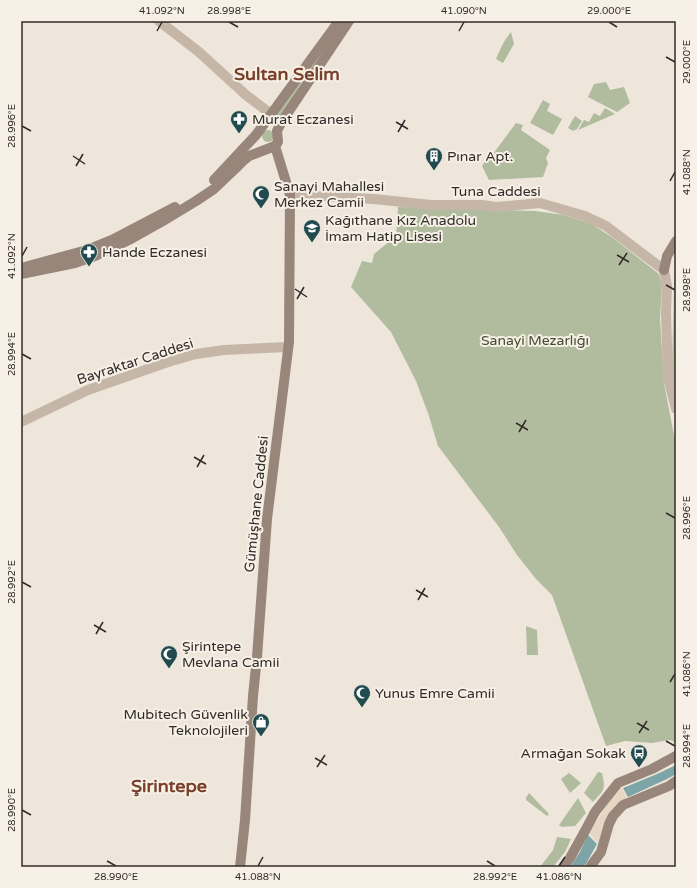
<svg xmlns="http://www.w3.org/2000/svg" width="697" height="888" font-family="'Varela Round',sans-serif">
<style>
.green{fill:#b0bc9d}
.plaza{fill:#e5d7c4}
.water{fill:#7da5a8}
.lines{fill:none;stroke-linecap:round;stroke-linejoin:round}
.tertiary{stroke:#c5b6a8;stroke-width:10}
.secondary{stroke:#98867a;stroke-width:10}
.ticks{fill:none;stroke:#332b28;stroke-width:1.5}
.labels{text-anchor:middle;stroke-width:4;stroke-linejoin:round;paint-order:stroke}
.poi-label{font-size:14px;fill:#332b28;stroke:#f7f0e7;text-anchor:start}
.street-label{font-size:14px;fill:#332b28;stroke:#f7f0e7}
.park-label{font-size:14px;fill:#414e2e;stroke:#f7f0e7}
.district-label{font-size:18px;font-weight:bold;fill:#783f2a;stroke:#f7f0e7}
.neatline{fill:none;stroke:#332b28;stroke-width:1.5}
.ticks-label{font-size:10px;text-anchor:middle;fill:#332b28}
</style>
<rect width="100%" height="100%" fill="#eee6db"/>
<!-- green -->
<g class="green">
<path d="M511,32l3,12 -11,19 -7,-4c4,-9 8,-19 15,-27z"/>
<polygon points="310,68 276,125 269,122"/>
<polygon points="606,82 610,90 624,87 630,103 617,112 588,97 594,84"/>
<polygon points="543,100 550,104 547,111 562,119 553,135 530,123"/>
<polygon points="605,108 615,114 578,130 584,120 589,122 594,113 600,116"/>
<polygon points="575,116 582,121 577,129 573,131 568,128"/>
<polygon points="516,123 523,125 521,130 550,150 546,158 548,163 543,177 489,180 482,166 487,158 490,158"/>
<circle cx="268" cy="136" r="6"/>
<polygon points="398,207 535,211 564,215 590,223 613,238 659,274 662,285 660,318 664,384 676,445 676,745 673,741 669,740 652,743 625,741 606,746 552,595 536,579 517,555 499,527 438,446 429,416 416,381 391,332 351,287 362,261 372,263 374,254 396,236"/>
<polygon points="676,245 676,394 673,383 672,366 674,286"/>
<polygon points="526,626 537,630 538,655 527,655"/>
<path d="M598,772l4,1c4,17 2,17 -9,29l-9,-9z"/>
<polygon points="569,773 581,783 570,793 561,779"/>
<polygon points="529,793 549,814 547,816 526,800 526,798"/>
<polygon points="578,798 586,813 575,826 562,827 559,825"/>
<polygon points="557,837 571,839 565,852 553,867 540,867 553,850"/>
</g>
<!-- plaza -->
<polygon class="plaza" points="621,787 627,797 618,804 607,819 603,827 598,843 589,833 611,799"/>
<!-- water -->
<g class="water">
<polygon points="676,765 676,774 667,779 628,797 623,788 657,774"/>
<polygon points="588,835 597,844 587,862 583,867 570,867 580,852"/>
</g>
<g class="lines">
<!-- tertiary -->
<g class="tertiary">
<polyline points="159,21 199,52 246,95 271,114"/>
<polyline points="290,195 374,199 431,205 482,205 497,207 540,203 585,216 606,226 664,270 667,286 666,313 668,378 676,409"/>
<polyline points="21,422 88,390 168,362 196,354 224,350 288,347"/>
</g>
<!-- secondary -->
<g class="secondary">
<polyline points="214,180 256,135 339,21"/>
<polyline points="21,268 87,250 112,240 175,207"/>
<polyline points="664,270 667,256 676,241"/>
<polyline points="21,274 75,263 95,256 131,239 163,221 196,201 214,189 235,169 244,160 249,156 275,146 278,142 277,131 281,123 349,21"/>
<polyline points="240,867 245,820 253,696 257,657 267,519 289,342 290,195 275,146"/>
<polyline points="563,867 570,858 585,831 595,812 618,783 652,769 676,756"/>
<polyline points="590,867 601,852 609,824 613,816 623,805 669,786 676,781"/>
</g>
</g>
<!-- ticks -->
<path class="ticks" d="M229,22l9,5M609,22l8,5M157,31l5,-9M459,31l5,-9M666,57l9,5M396,122l12,7M22,126l9,5M398,132l7,-12M73,156l12,8M76,166l7,-12M670,181l5,-9M617,255l12,7M22,256l5,-9M619,265l8,-12M666,285l9,5M295,289l12,8M297,299l7,-12M22,354l9,5M516,423l12,7M519,432l7,-12M194,457l12,7M197,467l7,-12M666,513l9,5M22,582l9,5M416,590l12,7M418,600l7,-12M94,625l12,7M96,634l7,-12M670,682l5,-8M637,723l12,7M639,733l8,-12M666,741l9,5M315,758l12,7M317,767l8,-12M22,810l9,5M107,861l9,5M487,861l8,5M258,866l5,-9M559,866l6,-9"/>
<!-- icons -->
<defs>
<g id="pharmacy-pin" transform="scale(0.9)"><path d="M0 17L-7.5 6A9.5 9.5 0 1 1 7.5 6Z" fill="#224b4f" stroke="#f7f0e7"/><path d="M-2-6h4v4h4v4h-4v4h-4v-4h-4v-4h4Z" fill="#fff"/></g>
<g id="building-pin" transform="scale(0.9)"><path d="M0 17L-7.5 6A9.5 9.5 0 1 1 7.5 6Z" fill="#224b4f" stroke="#f7f0e7"/><path d="M-4-6H4V6H1V3H-1V6H-4ZM-2.5-4.3h1.7v1.8h-1.7ZM.8-4.3h1.7v1.8H.8ZM-2.5-1h1.7V.8h-1.7ZM.8-1h1.7V.8H.8Z" fill="#fff"/></g>
<g id="mosque-pin" transform="scale(0.9)"><path d="M0 17L-7.5 6A9.5 9.5 0 1 1 7.5 6Z" fill="#224b4f" stroke="#f7f0e7"/><path d="M3.5-4.9A6 6 0 1 0 3.5 4.9A5 5 0 1 1 3.5-4.9Z" fill="#fff"/></g>
<g id="school-pin" transform="scale(0.9)"><path d="M0 17L-7.5 6A9.5 9.5 0 1 1 7.5 6Z" fill="#224b4f" stroke="#f7f0e7"/><path d="M0-5L7-2L0 1L-7-2ZM-4 1L0 2.5L4 1V4Q0 6-4 4Z" fill="#fff"/></g>
<g id="shop-pin" transform="scale(0.9)"><path d="M0 17L-7.5 6A9.5 9.5 0 1 1 7.5 6Z" fill="#224b4f" stroke="#f7f0e7"/><path d="M-5-2.5h2.3a2.7 3.5 0 0 1 5.4 0H5L5.5 6h-11ZM-1.5-2.5h3a1.5 2.3 0 0 0-3 0Z" fill="#fff"/></g>
<g id="bus-pin" transform="scale(0.9)"><path d="M0 17L-7.5 6A9.5 9.5 0 1 1 7.5 6Z" fill="#224b4f" stroke="#f7f0e7"/><path d="M-5-6H5V4H4V6H2V4H-2V6H-4V4H-5ZM-3.5-4V0h7V-4ZM-3.5 1.2v1.5H-2V1.2ZM2 1.2v1.5H3.5V1.2Z" fill="#fff"/></g>
</defs>
<g fill-rule="evenodd">
<use href="#pharmacy-pin" x="239" y="119"/>
<use href="#building-pin" x="434" y="156"/>
<use href="#mosque-pin" x="261" y="194"/>
<use href="#school-pin" x="312" y="228"/>
<use href="#pharmacy-pin" x="89" y="252"/>
<use href="#mosque-pin" x="169" y="654"/>
<use href="#mosque-pin" x="362" y="693"/>
<use href="#shop-pin" x="261" y="722"/>
<use href="#bus-pin" x="639" y="753"/>
</g>
<g class="labels">
<!-- poi labels -->
<g class="poi-label">
<text x="252" y="124">Murat Eczanesi</text>
<text x="447" y="161">Pınar Apt.</text>
<text x="274" y="191">Sanayi Mahallesi<tspan x="274" dy="16">Merkez Camii</tspan></text>
<text x="325" y="225">Kağıthane Kız Anadolu<tspan x="325" dy="16">İmam Hatip Lisesi</tspan></text>
<text x="102" y="257">Hande Eczanesi</text>
<text x="182" y="651">Şirintepe<tspan x="182" dy="16">Mevlana Camii</tspan></text>
<text x="375" y="698">Yunus Emre Camii</text>
<text x="248" y="719" text-anchor="end">Mubitech Güvenlik<tspan x="248" dy="16">Teknolojileri</tspan></text>
<text x="626" y="758" text-anchor="end">Armağan Sokak</text>
</g>
<!-- street labels -->
<g class="street-label">
<text x="496" y="196">Tuna Caddesi</text>
<text transform="translate(135 361) rotate(-18)" y="5">Bayraktar Caddesi</text>
<text transform="translate(256 504) rotate(-84)" y="5">Gümüşhane Caddesi</text>
</g>
<!-- park labels -->
<g class="park-label">
<text x="535" y="345">Sanayi Mezarlığı</text>
</g>
<!-- district labels -->
<g class="district-label">
<text x="287" y="80">Sultan Selim</text>
<text x="169" y="792">Şirintepe</text>
</g>
</g>
<!-- border -->
<rect width="697" height="888" fill="none" stroke="#f7f0e7" stroke-width="44"/>
<rect x="22" y="22" width="653" height="844" class="neatline"/>
<g class="ticks-label">
<text x="162" y="14">41.092°N</text>
<text x="229" y="14">28.998°E</text>
<text x="464" y="14">41.090°N</text>
<text x="609" y="14">29.000°E</text>
<text transform="translate(686 62) rotate(-90)" y="4">29.000°E</text>
<text transform="translate(11 126) rotate(-90)" y="4">28.996°E</text>
<text transform="translate(686 172) rotate(-90)" y="4">41.088°N</text>
<text transform="translate(11 256) rotate(-90)" y="4">41.092°N</text>
<text transform="translate(686 290) rotate(-90)" y="4">28.998°E</text>
<text transform="translate(11 354) rotate(-90)" y="4">28.994°E</text>
<text transform="translate(686 518) rotate(-90)" y="4">28.996°E</text>
<text transform="translate(11 582) rotate(-90)" y="4">28.992°E</text>
<text transform="translate(686 674) rotate(-90)" y="4">41.086°N</text>
<text transform="translate(686 746) rotate(-90)" y="4">28.994°E</text>
<text transform="translate(11 810) rotate(-90)" y="4">28.990°E</text>
<text x="116" y="880">28.990°E</text>
<text x="258" y="880">41.088°N</text>
<text x="495" y="880">28.992°E</text>
<text x="559" y="880">41.086°N</text>
</g>
</svg>
